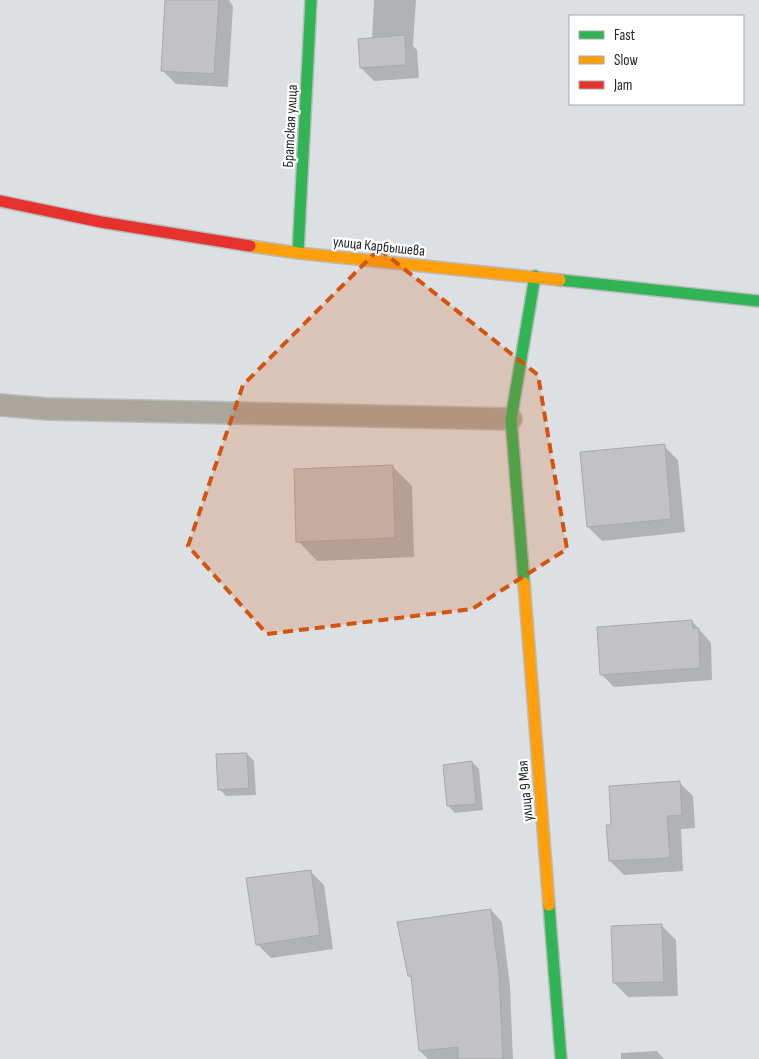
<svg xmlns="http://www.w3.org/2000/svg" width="759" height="1059" font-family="'Sofia Sans Condensed',sans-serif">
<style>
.shadow{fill:#0003}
.building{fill:#c2c2c4;stroke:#a8a9aa}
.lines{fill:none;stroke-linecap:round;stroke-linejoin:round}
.lane-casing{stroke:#b9bbbc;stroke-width:24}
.fast-casing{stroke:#b9bbbc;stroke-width:14}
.slow-casing{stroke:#b9bbbc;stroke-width:14}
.jam-casing{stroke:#b9bbbc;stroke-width:14}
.lane{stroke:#aba69b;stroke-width:21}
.fast{stroke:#30b455;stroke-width:11}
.slow{stroke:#ff9f0a;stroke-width:11}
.jam{stroke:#e5322d;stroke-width:11}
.marked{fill:#d4540f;fill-opacity:0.2;stroke:#d4540f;stroke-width:4;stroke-dasharray:10 6;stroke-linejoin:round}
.labels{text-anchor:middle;stroke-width:4.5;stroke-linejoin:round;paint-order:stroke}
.street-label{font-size:15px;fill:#242627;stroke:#fff}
</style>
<rect width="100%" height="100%" fill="#dde0e2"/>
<!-- shadow -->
<g class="shadow">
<polygon points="165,0 229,0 233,6 228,87 176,84 162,70"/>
<polygon points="374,0 416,0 413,46 417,50 419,78 374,81 361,68 372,39"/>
<polygon points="664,446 678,460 685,532 602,541 588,527 581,454"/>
<polygon points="392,466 412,486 414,557 317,561 298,541"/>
<polygon points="692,621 711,643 712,680 614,687 601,674"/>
<polygon points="247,754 254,761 256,795 226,796 219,789"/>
<polygon points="472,762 479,769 483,810 455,813 448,806"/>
<polygon points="679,782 693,796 695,828 681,829 683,871 624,875 610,861 613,826"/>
<polygon points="310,871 324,885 333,949 271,958 257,944"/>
<polygon points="491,910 502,922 510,986 513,1059 428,1059 420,1051 413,980 409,976"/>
<polygon points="662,926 676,940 678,996 628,997 614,983"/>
<polygon points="657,1051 664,1059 621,1059 621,1053"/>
</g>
<!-- building -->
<g class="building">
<polygon points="165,0 219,0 214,74 161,71"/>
<polygon points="405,35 406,65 360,68 358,39"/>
<polygon points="665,444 671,519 587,527 580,452"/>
<polygon points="393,465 395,538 296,542 294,469"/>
<polygon points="692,620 693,628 699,628 700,668 600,675 597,627"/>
<polygon points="247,753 249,788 218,790 216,754"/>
<polygon points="472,761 476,804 447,806 443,765"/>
<polygon points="680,781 682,815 667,816 670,858 609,861 606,825 611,825 609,786"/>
<polygon points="311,870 320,935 256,945 246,878"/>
<polygon points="491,909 499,974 503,1059 458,1059 458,1047 419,1051 411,976 408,976 397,922"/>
<polygon points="662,924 664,982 613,983 611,926"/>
</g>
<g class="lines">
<!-- lane casing -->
<g class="lane-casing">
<polyline id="lane" points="0,405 48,409 511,419"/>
</g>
<!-- fast casing -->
<g class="fast-casing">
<g id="fast">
<polyline points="298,253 311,0"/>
<polyline points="560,280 759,301"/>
<polyline points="524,583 511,419 535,276"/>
<polyline points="549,905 561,1059"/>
</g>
</g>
<!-- slow casing -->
<g class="slow-casing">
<g id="slow">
<polyline points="250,246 298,253 560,280"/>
<polyline points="524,583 549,905"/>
</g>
</g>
<!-- jam casing -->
<g class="jam-casing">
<polyline id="jam" points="0,201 101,222 250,246"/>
</g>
<!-- lane -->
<use href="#lane" class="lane"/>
<!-- fast -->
<use href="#fast" class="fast"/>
<!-- slow -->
<use href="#slow" class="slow"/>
<!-- jam -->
<use href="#jam" class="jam"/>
</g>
<!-- marked area -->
<path class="marked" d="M379,249l159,126 29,174 -95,60 -205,25 -79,-88 55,-161z"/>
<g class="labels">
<!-- street labels -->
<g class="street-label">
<text transform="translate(290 126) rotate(-87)" y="5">Братская улица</text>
<text transform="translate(379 246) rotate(6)" y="5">улица Карбышева</text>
<text transform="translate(525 791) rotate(-95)" y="5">улица 9 Мая</text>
</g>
</g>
<!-- legend -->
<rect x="569" y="15" width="175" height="90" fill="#ffffff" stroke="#a7a8a9"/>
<rect x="579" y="31" width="25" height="8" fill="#30b455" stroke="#a7a8a9"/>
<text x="614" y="40" font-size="15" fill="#242627">Fast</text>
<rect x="579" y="56" width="25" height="8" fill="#ff9f0a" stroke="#a7a8a9"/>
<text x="614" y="65" font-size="15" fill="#242627">Slow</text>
<rect x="579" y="81" width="25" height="8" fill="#e5322d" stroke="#a7a8a9"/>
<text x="614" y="90" font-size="15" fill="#242627">Jam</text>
</svg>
